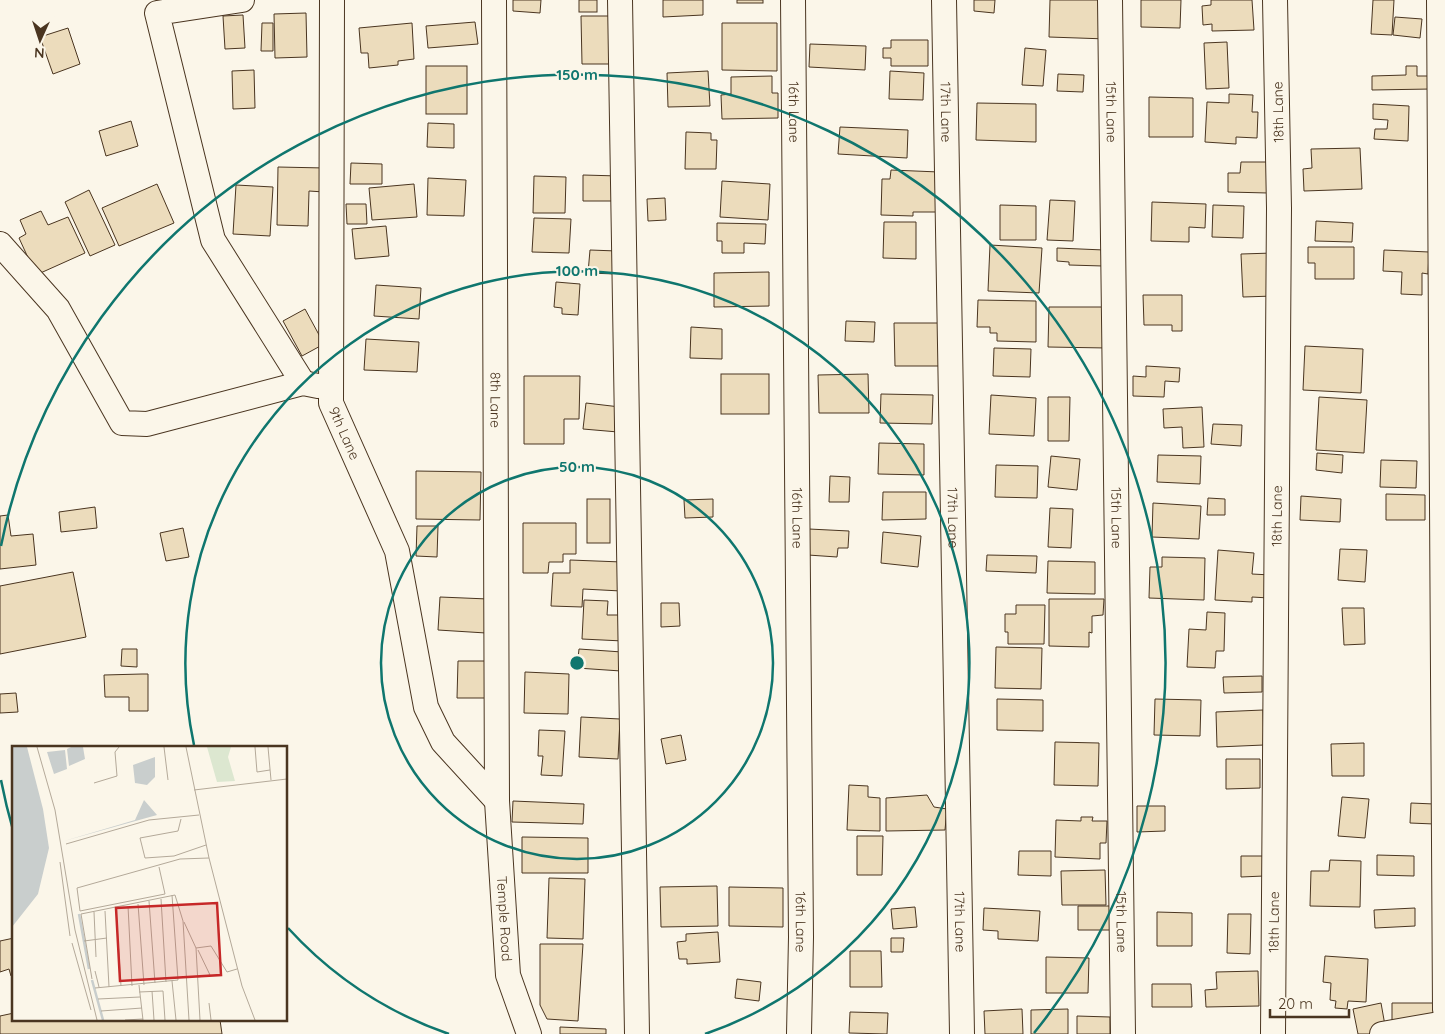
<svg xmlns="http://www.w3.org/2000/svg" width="1445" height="1034" font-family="Quicksand,sans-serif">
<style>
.building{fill:#ecdcbc;stroke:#4a3520}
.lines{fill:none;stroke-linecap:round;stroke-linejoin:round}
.street-casing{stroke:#4a3520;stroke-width:26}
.street{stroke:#fbf6e9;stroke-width:24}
.ring{fill:none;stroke:#0f766e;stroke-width:2.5}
.labels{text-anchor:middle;stroke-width:4;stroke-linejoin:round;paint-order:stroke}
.street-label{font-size:14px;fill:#4a3520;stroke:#fbf6e9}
.inset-river{fill:none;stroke:#c9cecd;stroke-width:2.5}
.inset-road{fill:none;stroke:#b4a999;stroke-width:1}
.view{fill:#c62828;fill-opacity:0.15;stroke:#c62828;stroke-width:2.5}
.inset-edge{fill:none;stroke:#4a3520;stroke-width:2.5}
.centre{fill:#0f766e;stroke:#fbf6e9;stroke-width:2.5}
.ring-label{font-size:15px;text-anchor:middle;font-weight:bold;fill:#0f766e;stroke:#fbf6e9;stroke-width:4;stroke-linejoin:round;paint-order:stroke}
</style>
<rect width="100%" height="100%" fill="#fbf6e9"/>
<!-- building -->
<g class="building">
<polygon points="513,0 541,0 540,13 513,11"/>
<rect x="579" y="0" width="18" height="12"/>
<polygon points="663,0 703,0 703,15 663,17"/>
<rect x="737" y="0" width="26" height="3"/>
<polygon points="974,0 995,0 994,13 974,11"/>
<polygon points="1050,0 1109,0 1107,39 1049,37"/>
<polygon points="1141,0 1181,0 1180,28 1141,27"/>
<polygon points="1211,0 1252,0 1254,30 1212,31 1212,24 1203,25 1202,6 1211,5"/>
<polygon points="1373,0 1394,0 1392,35 1371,34"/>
<polygon points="306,13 307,57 275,58 274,14"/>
<polygon points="243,15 245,48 225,49 223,16"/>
<polygon points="581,16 612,16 612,64 582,64"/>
<polygon points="1395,17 1422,19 1420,38 1393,35"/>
<polygon points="475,22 478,44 428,48 426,26"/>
<polygon points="262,23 273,23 273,51 261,51"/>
<polygon points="412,23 414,59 398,61 398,65 369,68 368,53 361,53 359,28"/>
<polygon points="722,23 777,23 777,71 722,70"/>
<polygon points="68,28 80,64 53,74 40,37"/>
<polygon points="891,40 928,40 928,66 891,66 891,58 883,58 883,48 891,48"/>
<polygon points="1227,42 1229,88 1206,89 1204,43"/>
<polygon points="810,44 866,46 865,70 809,67"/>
<polygon points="1025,48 1046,50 1043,86 1022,85"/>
<rect x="426" y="66" width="41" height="48"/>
<polygon points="1406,66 1417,66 1417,76 1431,76 1431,89 1372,90 1372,76 1406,75"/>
<polygon points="254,70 255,108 233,109 232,71"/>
<polygon points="708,71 710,106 668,107 667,73"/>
<polygon points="890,71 924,73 923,100 889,99"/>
<polygon points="1058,74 1084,75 1083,92 1057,91"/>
<polygon points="772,76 772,93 778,93 778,118 722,119 721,95 731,94 731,77"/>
<polygon points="1229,94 1253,95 1252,112 1258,112 1257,138 1236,137 1236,144 1205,142 1207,102 1229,103"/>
<polygon points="1149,97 1193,98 1193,137 1149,137"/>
<polygon points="977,103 1036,104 1036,142 976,140"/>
<polygon points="1373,104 1409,106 1408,141 1374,139 1375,129 1387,129 1388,120 1373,119"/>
<polygon points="131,121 138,146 106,156 99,131"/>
<polygon points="428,123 454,124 454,148 427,147"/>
<polygon points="840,127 908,130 907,158 838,154"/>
<polygon points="686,132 711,133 711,140 717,140 716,169 685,169"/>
<polygon points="1360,148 1362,189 1304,191 1303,169 1312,168 1311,149"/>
<polygon points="1241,162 1268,162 1268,193 1228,192 1228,173 1240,173"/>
<polygon points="351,163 382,164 382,184 350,184"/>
<polygon points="278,167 325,168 324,192 309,191 308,226 277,225"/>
<polygon points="891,170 939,172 938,212 913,212 913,216 881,215 882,179 890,179"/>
<polygon points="583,175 619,176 619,201 583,201"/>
<polygon points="534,176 566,177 565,213 533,213"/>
<polygon points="428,178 466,180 464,216 427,215"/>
<polygon points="722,181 770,184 768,220 720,217"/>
<polygon points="157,184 174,223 119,246 102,208"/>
<polygon points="414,184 417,217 372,220 369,188"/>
<polygon points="236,185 273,187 270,236 233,234"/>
<polygon points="89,190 115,245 90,256 65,202"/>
<polygon points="665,198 666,220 648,221 647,199"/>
<polygon points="1050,200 1075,201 1073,241 1047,240"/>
<polygon points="1152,202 1206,204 1205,228 1189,227 1189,242 1151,241"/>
<polygon points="346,204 366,204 367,224 347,224"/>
<polygon points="1000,205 1036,206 1036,240 1000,240"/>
<polygon points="1213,205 1244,206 1243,238 1212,237"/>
<polygon points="41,211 48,225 68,217 85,253 36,275 19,238 26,234 20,220"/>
<polygon points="534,218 571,219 569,253 532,252"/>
<polygon points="1316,221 1353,223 1352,242 1315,241"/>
<polygon points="884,222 916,222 916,259 883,258"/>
<polygon points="717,223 766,224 765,244 744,243 744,253 722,253 722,241 717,241"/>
<polygon points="386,226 389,256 355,259 352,229"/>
<polygon points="990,245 1042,248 1039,293 988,291"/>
<polygon points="1308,247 1354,247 1354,279 1315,279 1315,263 1308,263"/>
<polygon points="1057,248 1104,250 1103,266 1069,265 1069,262 1057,261"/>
<polygon points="590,250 617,251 616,274 588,273"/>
<polygon points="1384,250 1429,252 1428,274 1422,273 1422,295 1401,294 1402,272 1383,271"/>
<polygon points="1273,253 1274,296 1243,297 1241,254"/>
<polygon points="769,272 769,306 714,307 714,273"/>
<polygon points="556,282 580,284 578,315 562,314 562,308 554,307"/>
<polygon points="376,285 421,288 419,319 374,316"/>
<polygon points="1143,295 1182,295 1182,331 1172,331 1172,325 1144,325"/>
<polygon points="978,300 1036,301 1036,342 997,341 997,333 990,333 990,327 977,327"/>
<polygon points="1049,307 1107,307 1107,348 1048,347"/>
<polygon points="305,309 324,344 302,356 283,321"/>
<polygon points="846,321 875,322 874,342 845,341"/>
<polygon points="894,323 941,323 941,366 895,366"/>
<polygon points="691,327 722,329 722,359 690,358"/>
<polygon points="366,339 419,342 417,372 364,370"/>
<polygon points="1305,346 1363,349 1361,393 1303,390"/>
<polygon points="994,348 1031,349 1030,377 993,376"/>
<polygon points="1146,366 1180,368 1179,382 1165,381 1164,397 1133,396 1133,376 1146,377"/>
<rect x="721" y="374" width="48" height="40"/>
<polygon points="868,374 869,413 819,413 818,375"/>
<polygon points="524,376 580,376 579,419 564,419 564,444 524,444"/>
<polygon points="881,394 933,395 932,424 880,423"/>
<polygon points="991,395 1036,398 1034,436 989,434"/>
<polygon points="1048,397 1070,397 1069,441 1048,441"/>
<polygon points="1319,397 1367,400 1364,453 1316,450"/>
<polygon points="586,403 620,407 618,432 583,429"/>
<polygon points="1202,407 1204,447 1183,448 1182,427 1164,428 1163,409"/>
<polygon points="1213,424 1242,425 1241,446 1211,444"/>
<polygon points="879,443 924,444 924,475 878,474"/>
<polygon points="1317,453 1343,455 1342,473 1316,470"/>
<polygon points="1158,455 1201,456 1200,484 1157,482"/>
<polygon points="1051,456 1080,459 1077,490 1048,487"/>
<polygon points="1381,460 1417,461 1416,488 1380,487"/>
<polygon points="996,465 1038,466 1037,498 995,497"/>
<polygon points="416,471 481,472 480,520 416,519"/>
<polygon points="830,476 850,477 849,502 829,502"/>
<polygon points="883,492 926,492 926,519 882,520"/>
<polygon points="1386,494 1425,495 1425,520 1386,520"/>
<polygon points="1301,496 1341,499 1340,522 1300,520"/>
<polygon points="1208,498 1225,499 1225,515 1207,515"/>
<rect x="587" y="499" width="23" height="44"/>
<polygon points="713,499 713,517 685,518 684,500"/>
<polygon points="1153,503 1201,506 1199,539 1152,537"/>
<polygon points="95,507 97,528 61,532 59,512"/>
<polygon points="1050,508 1073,509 1071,548 1048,547"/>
<polygon points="8,515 11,536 33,534 36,565 0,569 0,516"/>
<polygon points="523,523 576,523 576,554 563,554 563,562 549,562 548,573 523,573"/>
<polygon points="417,526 438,526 437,557 416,556"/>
<polygon points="183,528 189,557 166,561 160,533"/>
<polygon points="809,529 849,531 848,548 838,548 837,557 808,555"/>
<polygon points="883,532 921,536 918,567 881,563"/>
<polygon points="1340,549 1367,550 1365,582 1338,580"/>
<polygon points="1218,550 1254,553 1252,574 1271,575 1269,598 1252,597 1252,602 1215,600"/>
<polygon points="987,555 1037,556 1036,573 986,571"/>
<polygon points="1162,557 1205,558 1204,600 1149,598 1150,567 1162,567"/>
<polygon points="570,560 622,562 621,591 583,589 582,607 551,606 553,573 570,573"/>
<polygon points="1048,561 1095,562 1095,594 1047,593"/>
<polygon points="73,572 86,637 0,654 0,586"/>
<polygon points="440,597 488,599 486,633 438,630"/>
<polygon points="1049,599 1104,599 1103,615 1092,616 1092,633 1089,632 1089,647 1049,646"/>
<polygon points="584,600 608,601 607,615 625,615 623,641 582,639"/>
<polygon points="661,603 679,603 680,626 661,627"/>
<polygon points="1016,605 1045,605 1044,644 1008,644 1008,632 1005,632 1005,614 1016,614"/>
<polygon points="1342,608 1364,608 1365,644 1344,645"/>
<polygon points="1207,612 1225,613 1224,651 1216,651 1215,668 1187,667 1189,629 1206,630"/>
<polygon points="996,647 1042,648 1041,689 995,688"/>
<polygon points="122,649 137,649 137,667 121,666"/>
<polygon points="579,649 622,652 621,671 577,668"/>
<polygon points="458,661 486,661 486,698 457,698"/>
<polygon points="525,672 569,674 568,714 524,713"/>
<polygon points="142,674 148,674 148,711 129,711 129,697 105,697 104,675"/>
<polygon points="1262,676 1262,692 1224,693 1223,677"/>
<polygon points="16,693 18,712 0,713 0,694"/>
<polygon points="997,699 1043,700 1043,731 997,730"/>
<polygon points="1155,699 1201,700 1200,736 1154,735"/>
<polygon points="1263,710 1264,745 1217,747 1216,712"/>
<polygon points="581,717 620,719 618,759 579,757"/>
<polygon points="539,730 565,731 562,776 541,775 543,756 538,756"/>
<polygon points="681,735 686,760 666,764 661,739"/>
<polygon points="1055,742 1099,743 1098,786 1054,785"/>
<polygon points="1364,743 1364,776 1332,776 1331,744"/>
<polygon points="1226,759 1260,759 1260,788 1226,789"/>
<polygon points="849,785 868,786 868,797 880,798 880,831 847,830"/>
<polygon points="927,795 934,807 947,809 945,830 886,831 886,798"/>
<polygon points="1342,797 1369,799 1365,838 1338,836"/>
<polygon points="513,801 584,804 583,824 512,822"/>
<polygon points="1411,803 1434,804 1434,824 1410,823"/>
<polygon points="1137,806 1165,806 1165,831 1137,832"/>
<polygon points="1081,817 1093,817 1092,821 1107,821 1106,843 1100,843 1100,859 1055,857 1056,820 1081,821"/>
<polygon points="857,836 883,836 882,875 857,875"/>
<polygon points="522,837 588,838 588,873 522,873"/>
<polygon points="1019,851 1051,851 1051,876 1018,875"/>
<polygon points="1377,855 1414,856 1414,876 1377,875"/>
<polygon points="1241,856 1264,856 1264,876 1241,877"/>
<polygon points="1330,860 1361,861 1360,907 1310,906 1311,871 1329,871"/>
<polygon points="1105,870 1106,905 1062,905 1061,871"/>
<polygon points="549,878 585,879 583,939 547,938"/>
<polygon points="717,886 718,926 661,927 660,887"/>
<polygon points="729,887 783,888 783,927 729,926"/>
<polygon points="1078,906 1110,906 1118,930 1078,930"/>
<polygon points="915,907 917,927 893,929 891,909"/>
<polygon points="984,908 1040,911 1038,941 998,939 998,931 983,930"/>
<polygon points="1415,908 1415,926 1375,928 1374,910"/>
<polygon points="1157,912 1192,913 1192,946 1157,946"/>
<polygon points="1228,914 1251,914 1250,954 1227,953"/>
<polygon points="718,932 720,962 687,964 687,959 679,959 677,942 686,941 686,934"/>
<polygon points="14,938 14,975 11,976 9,969 0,972 0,941"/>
<polygon points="891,938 904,938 903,952 891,952"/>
<polygon points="540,944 583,944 578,1021 547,1019 540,1005"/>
<polygon points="850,951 881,951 882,987 850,987"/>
<polygon points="1325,956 1368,959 1366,1002 1348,1001 1347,1009 1335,1008 1336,1001 1330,1000 1331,983 1323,982"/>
<polygon points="1046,957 1089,958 1088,993 1046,993"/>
<polygon points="1258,971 1259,1006 1206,1007 1205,990 1217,989 1216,972"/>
<polygon points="737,979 761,982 759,1001 735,998"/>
<polygon points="1152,984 1191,984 1192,1007 1152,1007"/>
<polygon points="1381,1003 1386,1031 1372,1034 1358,1034 1353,1009"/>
<polygon points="1392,1003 1439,1003 1439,1020 1392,1024"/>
<polygon points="1022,1009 1023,1034 985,1034 984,1011"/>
<polygon points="1068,1009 1068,1034 1031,1034 1031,1010"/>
<polygon points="850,1012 888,1013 887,1034 849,1033"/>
<polygon points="14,1013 14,1020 220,1020 222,1034 0,1034 0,1016"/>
<polygon points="1077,1016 1110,1017 1110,1034 1077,1034"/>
<polygon points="560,1027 606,1029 606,1034 560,1034"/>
</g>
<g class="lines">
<!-- street casing -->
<g class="street-casing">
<g id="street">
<polyline points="242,0 157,13 213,240 303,383"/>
<path id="s1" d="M332,0l-1,403 66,148 29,156 17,35 54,59"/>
<path id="s2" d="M494,0l3,801 11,174 21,59"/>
<polyline points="620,0 637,1034"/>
<path id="s3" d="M793,0l8,937 -2,97"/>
<path id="s4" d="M944,0l18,1034"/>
<path id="s5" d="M1110,0l13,1034"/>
<polyline points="1439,0 1445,1010"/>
<polyline points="0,244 58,309 122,423 147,424 303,383 318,386"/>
<path id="s6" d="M1273,1034l6,-826 -4,-208"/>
<polyline points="1382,1034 1445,1023"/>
</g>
</g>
<!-- street -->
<use href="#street" class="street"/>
</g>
<!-- distance rings -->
<g class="ring">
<circle cx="577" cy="663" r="196"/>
<path d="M449 1034A392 392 0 0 1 288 928M194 745A392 392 0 1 1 705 1034"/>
<path d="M13 830A588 588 0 0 1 1 780M1 546A588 588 0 1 1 1034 1033"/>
</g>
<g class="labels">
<!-- street labels -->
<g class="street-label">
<text dy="5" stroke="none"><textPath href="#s3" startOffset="112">16th Lane</textPath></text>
<text dy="5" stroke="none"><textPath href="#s4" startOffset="112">17th Lane</textPath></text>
<text dy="5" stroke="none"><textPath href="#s5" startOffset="112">15th Lane</textPath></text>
<text transform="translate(1278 112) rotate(-91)" y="5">18th Lane</text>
<text dy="5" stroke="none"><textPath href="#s2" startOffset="400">8th Lane</textPath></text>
<text dy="5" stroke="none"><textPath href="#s1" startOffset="436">9th Lane</textPath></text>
<text dy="5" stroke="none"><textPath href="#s3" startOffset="518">16th Lane</textPath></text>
<text dy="5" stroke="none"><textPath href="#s4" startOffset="518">17th Lane</textPath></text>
<text dy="5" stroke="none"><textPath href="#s5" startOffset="518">15th Lane</textPath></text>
<text dy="5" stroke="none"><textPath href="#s6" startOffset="518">18th Lane</textPath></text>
<text dy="5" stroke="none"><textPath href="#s2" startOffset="919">Temple Road</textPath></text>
<text dy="5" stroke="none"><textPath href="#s3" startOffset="922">16th Lane</textPath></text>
<text dy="5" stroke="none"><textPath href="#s4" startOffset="922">17th Lane</textPath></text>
<text dy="5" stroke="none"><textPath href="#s5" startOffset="922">15th Lane</textPath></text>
<text dy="5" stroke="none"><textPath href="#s6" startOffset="112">18th Lane</textPath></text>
</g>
</g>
<!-- overview -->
<g transform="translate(12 746)">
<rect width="275" height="275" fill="#fbf6e9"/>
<path d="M195,1h24l-3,10 7,24 -18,1z" fill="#dce7d0"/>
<path d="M0,1h15l16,62 6,39 -11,46 -26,33zM59,1h12l2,12 -16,7 -2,-17zM53,4l2,19 -13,5 -7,-22zM143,11v20l-8,8 -12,-2 -2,-18zM132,54l13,15 -93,26 71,-21z" fill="#c9cecd"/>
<path class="inset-river" d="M67,168l10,55M80,234l11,40"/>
<path class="inset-road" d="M25,1l18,63 20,120 22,90M152,1l4,33M174,1l23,111 33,128 13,34M243,1l2,25 13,-2M256,1l3,33M82,37l23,-7 -2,-24 4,-5M182,44l93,-11M169,73l-3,12 -38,7 5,20 29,-2 32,-11M54,98l83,-24 50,-5M48,116l10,74M147,121l6,27 -85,17 -3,-23 103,-29 29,-1M149,153l5,83M137,155l6,82M126,158l6,81M116,160l4,80M104,163l5,77M93,165l4,76M82,166l2,45M172,176l12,26 4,72M72,195l23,-3M60,197l19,67M184,202l15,-2 16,26 10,-3M83,225l4,16M186,231l12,-2 -12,-25M80,233l-11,-65 94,-19 8,26 6,99M160,235l4,39M127,239l4,35M83,242l83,-8 -6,-85M140,245l2,29M127,246l24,-1 2,29M86,253l42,-2M197,257l2,17M89,265l41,-3M113,274l18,-1"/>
<path class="view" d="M205,157l4,72 -101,6 -4,-73z"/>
<rect width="275" height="275" class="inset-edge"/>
</g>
<circle cx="577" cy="663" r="8" class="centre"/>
<g class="ring-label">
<text x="577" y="80">150 m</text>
<text x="577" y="276">100 m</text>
<text x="577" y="472">50 m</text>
</g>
<!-- north arrow -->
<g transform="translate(40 40) rotate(183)" stroke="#fbf6e9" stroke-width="4" paint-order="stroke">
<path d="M0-4L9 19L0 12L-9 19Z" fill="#4a3520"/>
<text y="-8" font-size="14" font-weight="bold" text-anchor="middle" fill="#4a3520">N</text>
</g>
<!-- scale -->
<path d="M1270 1009v8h79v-8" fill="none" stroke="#4a3520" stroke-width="2.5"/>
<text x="1278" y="1009" font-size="15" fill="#4a3520" stroke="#fbf6e9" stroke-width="4" paint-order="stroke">20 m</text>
</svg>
